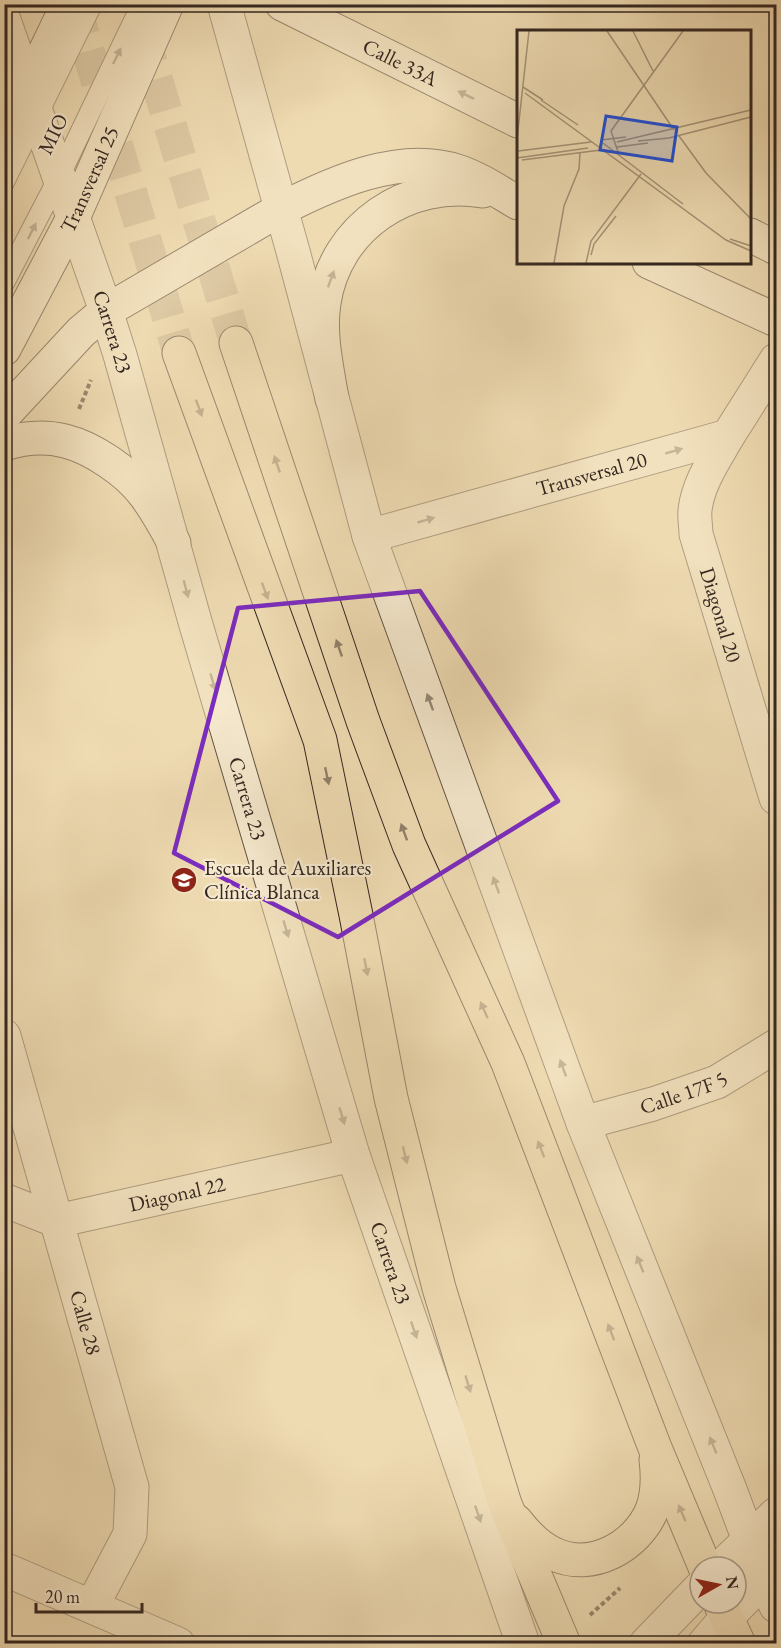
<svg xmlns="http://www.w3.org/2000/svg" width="781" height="1648" font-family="'EB Garamond',serif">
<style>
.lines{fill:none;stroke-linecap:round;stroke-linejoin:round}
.primary-tunnel{stroke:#cab795;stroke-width:33;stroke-dasharray:33 16;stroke-linecap:butt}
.service-casing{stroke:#635445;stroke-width:22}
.minor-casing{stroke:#635445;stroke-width:35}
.tertiary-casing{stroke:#635445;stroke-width:35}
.secondary-casing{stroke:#342721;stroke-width:35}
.primary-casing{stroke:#342721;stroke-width:35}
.path{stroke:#342721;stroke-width:4;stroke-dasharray:4.5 3;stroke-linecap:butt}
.service{stroke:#f5e8cd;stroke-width:20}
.minor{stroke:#f5e8cd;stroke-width:33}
.tertiary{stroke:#f5e8cd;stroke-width:33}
.secondary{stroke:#f5e8cd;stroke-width:33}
.primary{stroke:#efdbb2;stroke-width:33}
.oneway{fill:#948877}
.oneway2{fill:#92816a}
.marked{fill:none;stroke:#7b2cbf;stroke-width:4.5;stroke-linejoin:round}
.labels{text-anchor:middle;stroke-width:4.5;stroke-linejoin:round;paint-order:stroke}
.street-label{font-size:21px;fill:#342721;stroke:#f5e8cd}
.poi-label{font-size:21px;fill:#342721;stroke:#f5e8cd;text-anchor:start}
.inset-road{fill:none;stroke:#a49378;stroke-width:1.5}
.view{fill:#1d4ed8;fill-opacity:0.15;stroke:#1d4ed8;stroke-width:3}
.inset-edge{fill:none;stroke:#342721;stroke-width:3}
</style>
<rect width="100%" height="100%" fill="#efdbb2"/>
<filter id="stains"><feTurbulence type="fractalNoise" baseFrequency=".00333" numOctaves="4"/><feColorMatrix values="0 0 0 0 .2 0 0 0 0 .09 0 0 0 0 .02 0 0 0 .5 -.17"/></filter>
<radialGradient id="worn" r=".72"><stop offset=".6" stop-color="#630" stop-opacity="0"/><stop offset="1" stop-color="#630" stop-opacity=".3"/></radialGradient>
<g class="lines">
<!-- primary-tunnel -->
<g class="primary-tunnel">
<polyline points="74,4 179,353"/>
<polyline points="142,32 236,343"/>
</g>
<!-- service casing -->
<g class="service-casing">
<g id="service">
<polyline points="4,182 92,4"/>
<polyline points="4,283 59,177 142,4"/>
</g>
</g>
<!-- minor casing -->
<g class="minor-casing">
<g id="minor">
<path id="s1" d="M728,436c-13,23 -30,47 -33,74 -1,8 1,16 1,24l80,264"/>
<path id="s2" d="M369,536l359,-100 48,-76"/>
<path id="s3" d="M4,1036l128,451 -2,47 -38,72"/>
<path id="s4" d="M583,1123l70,-19 64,-22 59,-36"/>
<path id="s5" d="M4,1200l53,21 296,-66"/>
<polyline points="4,1569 178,1644"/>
</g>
</g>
<!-- tertiary casing -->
<g class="tertiary-casing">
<g id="tertiary">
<polyline points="224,4 294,255 369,536 583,1123 729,1487 764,1580 776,1606"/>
<path id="s6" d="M4,20l102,291 14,44 76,270 157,530 170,489"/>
<polyline points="721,1567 776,1514"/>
<polyline points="646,1644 700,1588"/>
<polyline points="704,1644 727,1617 776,1568"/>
</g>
</g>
<!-- secondary casing -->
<g class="secondary-casing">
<g id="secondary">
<path id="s7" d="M282,4l236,117"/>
<polyline points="4,137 68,4"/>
<polyline points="750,235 776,248"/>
<polyline points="649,262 776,320"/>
<path id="s8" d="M4,349l69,-131 94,-214"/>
<path d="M332,399c-5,-32 -13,-64 -8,-96 11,-76 84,-125 159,-112"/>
<path d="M4,415l77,-83 25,-21 175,-102c51,-26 119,-57 176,-38 22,7 42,21 61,32"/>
<path d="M4,444c19,-6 41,-8 61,-3 28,7 63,31 80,54 11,15 20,31 29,48"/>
</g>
</g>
<!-- primary casing -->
<g class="primary-casing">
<g id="primary">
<polyline points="236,343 363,721 409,845 508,1063 655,1448 705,1567"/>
<polyline points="179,353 320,740 356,915 391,1098 439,1288 505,1504 564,1644"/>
<path d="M516,1521c10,13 22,26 38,33 38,18 83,-8 98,-44 6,-16 6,-34 4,-50"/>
<polyline points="720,1603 739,1644"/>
</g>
</g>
<!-- path -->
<g class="path">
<polyline points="79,409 91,380"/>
<polyline points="590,1615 620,1588"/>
</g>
<!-- service -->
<use href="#service" class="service"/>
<!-- minor -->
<use href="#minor" class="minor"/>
<!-- tertiary -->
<use href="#tertiary" class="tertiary"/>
<!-- secondary -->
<use href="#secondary" class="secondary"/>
<!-- primary -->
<use href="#primary" class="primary"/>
</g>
<!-- one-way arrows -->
<defs><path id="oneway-solid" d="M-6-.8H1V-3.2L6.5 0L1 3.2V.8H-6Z" transform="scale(1.5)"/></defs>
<g class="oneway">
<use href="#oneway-solid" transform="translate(117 56) rotate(-64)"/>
<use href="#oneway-solid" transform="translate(466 95) rotate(-154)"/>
<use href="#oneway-solid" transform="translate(32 231) rotate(-63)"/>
<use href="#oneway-solid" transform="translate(331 279) rotate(-70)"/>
<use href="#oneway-solid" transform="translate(674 451) rotate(-16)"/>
<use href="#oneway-solid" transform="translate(426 520) rotate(-16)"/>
<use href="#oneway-solid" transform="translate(186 589) rotate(75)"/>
<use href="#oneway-solid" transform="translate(213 682) rotate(73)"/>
<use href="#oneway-solid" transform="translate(430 702) rotate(-110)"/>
<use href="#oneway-solid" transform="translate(496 885) rotate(-110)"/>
<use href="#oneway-solid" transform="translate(286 929) rotate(73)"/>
<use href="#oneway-solid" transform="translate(563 1068) rotate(-110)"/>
<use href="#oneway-solid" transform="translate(342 1116) rotate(73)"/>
<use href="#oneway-solid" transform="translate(640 1264) rotate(-112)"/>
<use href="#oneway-solid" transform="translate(414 1330) rotate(71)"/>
<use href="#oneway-solid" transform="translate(713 1445) rotate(-112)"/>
<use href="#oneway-solid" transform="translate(478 1514) rotate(71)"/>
</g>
<g class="oneway2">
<use href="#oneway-solid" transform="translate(199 408) rotate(70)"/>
<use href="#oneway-solid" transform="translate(277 464) rotate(-109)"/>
<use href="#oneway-solid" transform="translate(265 591) rotate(70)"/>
<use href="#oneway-solid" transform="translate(339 648) rotate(-109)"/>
<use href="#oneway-solid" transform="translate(327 776) rotate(78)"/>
<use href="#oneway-solid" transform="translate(404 832) rotate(-110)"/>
<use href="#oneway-solid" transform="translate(366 967) rotate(79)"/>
<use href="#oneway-solid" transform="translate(484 1010) rotate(-114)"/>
<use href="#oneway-solid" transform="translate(541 1149) rotate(-111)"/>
<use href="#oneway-solid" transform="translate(405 1155) rotate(76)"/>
<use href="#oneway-solid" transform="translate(611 1332) rotate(-111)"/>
<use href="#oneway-solid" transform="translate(468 1384) rotate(73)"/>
<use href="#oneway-solid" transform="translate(682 1513) rotate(-113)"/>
</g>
<!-- marked area -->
<path d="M0 0H781V1648H0ZM420,591l138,210 -220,136 -164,-84 64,-245z" fill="#efdbb2" fill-opacity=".55" fill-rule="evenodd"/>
<path class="marked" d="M420,591l138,210 -220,136 -164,-84 64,-245z"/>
<!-- icons -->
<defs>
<g id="school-disc" transform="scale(1.35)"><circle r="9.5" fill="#8f2418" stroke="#f5e8cd"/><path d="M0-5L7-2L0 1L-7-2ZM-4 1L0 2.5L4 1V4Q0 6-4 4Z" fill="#fff"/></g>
</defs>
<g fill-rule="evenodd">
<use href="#school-disc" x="184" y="880"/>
</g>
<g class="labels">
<!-- street labels -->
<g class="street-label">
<text dy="7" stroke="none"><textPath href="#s7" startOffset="132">Calle 33A</textPath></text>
<text transform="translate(53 134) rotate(-64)" y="7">MIO</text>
<text dy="7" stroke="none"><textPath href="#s8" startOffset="190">Transversal 25</textPath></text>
<text dy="7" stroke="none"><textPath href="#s6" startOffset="330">Carrera 23</textPath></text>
<text dy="7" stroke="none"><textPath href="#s2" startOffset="231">Transversal 20</textPath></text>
<text dy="7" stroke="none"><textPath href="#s1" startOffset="190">Diagonal 20</textPath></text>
<text dy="7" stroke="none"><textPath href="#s6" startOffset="816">Carrera 23</textPath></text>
<text dy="7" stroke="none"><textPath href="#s4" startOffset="105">Calle 17F 5</textPath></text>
<text dy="7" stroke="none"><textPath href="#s5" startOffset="180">Diagonal 22</textPath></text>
<text dy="7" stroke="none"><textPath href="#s6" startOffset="1302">Carrera 23</textPath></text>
<text dy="7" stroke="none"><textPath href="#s3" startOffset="298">Calle 28</textPath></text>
</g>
<!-- poi labels -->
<g class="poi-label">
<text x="204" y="875">Escuela de Auxiliares<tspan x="204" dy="24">Clínica Blanca</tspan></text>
</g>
</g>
<!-- overview -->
<g transform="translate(517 30)">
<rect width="234" height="234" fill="#efdbb2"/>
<path class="inset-road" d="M90,1l67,99M116,1l20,40M6,57l20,13M8,63l201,147 25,11M24,70l37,25M162,106l27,37 45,46M0,109l12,-108M84,110l25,-3M121,111l31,-3 82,-21M100,112l134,-32M86,113l80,61M100,117l31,-4M1,121l73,-9M101,122l-7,-21 72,-100M0,128l71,-10M5,130l79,-10M213,209l21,7M74,225l3,-11 22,-28M37,233l10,-57 15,-37 1,-16M69,233l5,-22 50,-67"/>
<path class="view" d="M89,86l71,11 -5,34 -72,-11z"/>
<rect width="234" height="234" class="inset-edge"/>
</g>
<!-- margin -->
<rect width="781" height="1648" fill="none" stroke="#efdbb2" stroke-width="24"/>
<rect x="6" y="6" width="769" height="1636" fill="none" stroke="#342721" stroke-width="3"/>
<rect x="12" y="12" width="757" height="1624" fill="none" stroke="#342721" stroke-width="1.5"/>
<!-- north arrow -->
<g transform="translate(718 1585) rotate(81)"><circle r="28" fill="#f5e8cd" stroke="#a89b88" stroke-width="1.5"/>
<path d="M0-4.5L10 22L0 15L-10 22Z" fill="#8f2418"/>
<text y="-9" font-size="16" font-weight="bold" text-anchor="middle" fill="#342721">N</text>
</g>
<!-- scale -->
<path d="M36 1603v9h106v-9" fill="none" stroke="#342721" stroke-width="3"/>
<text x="45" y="1603" font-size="18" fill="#342721" stroke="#f5e8cd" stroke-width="4.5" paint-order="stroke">20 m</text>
<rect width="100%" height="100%" filter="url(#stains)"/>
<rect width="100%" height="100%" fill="url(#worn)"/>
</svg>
